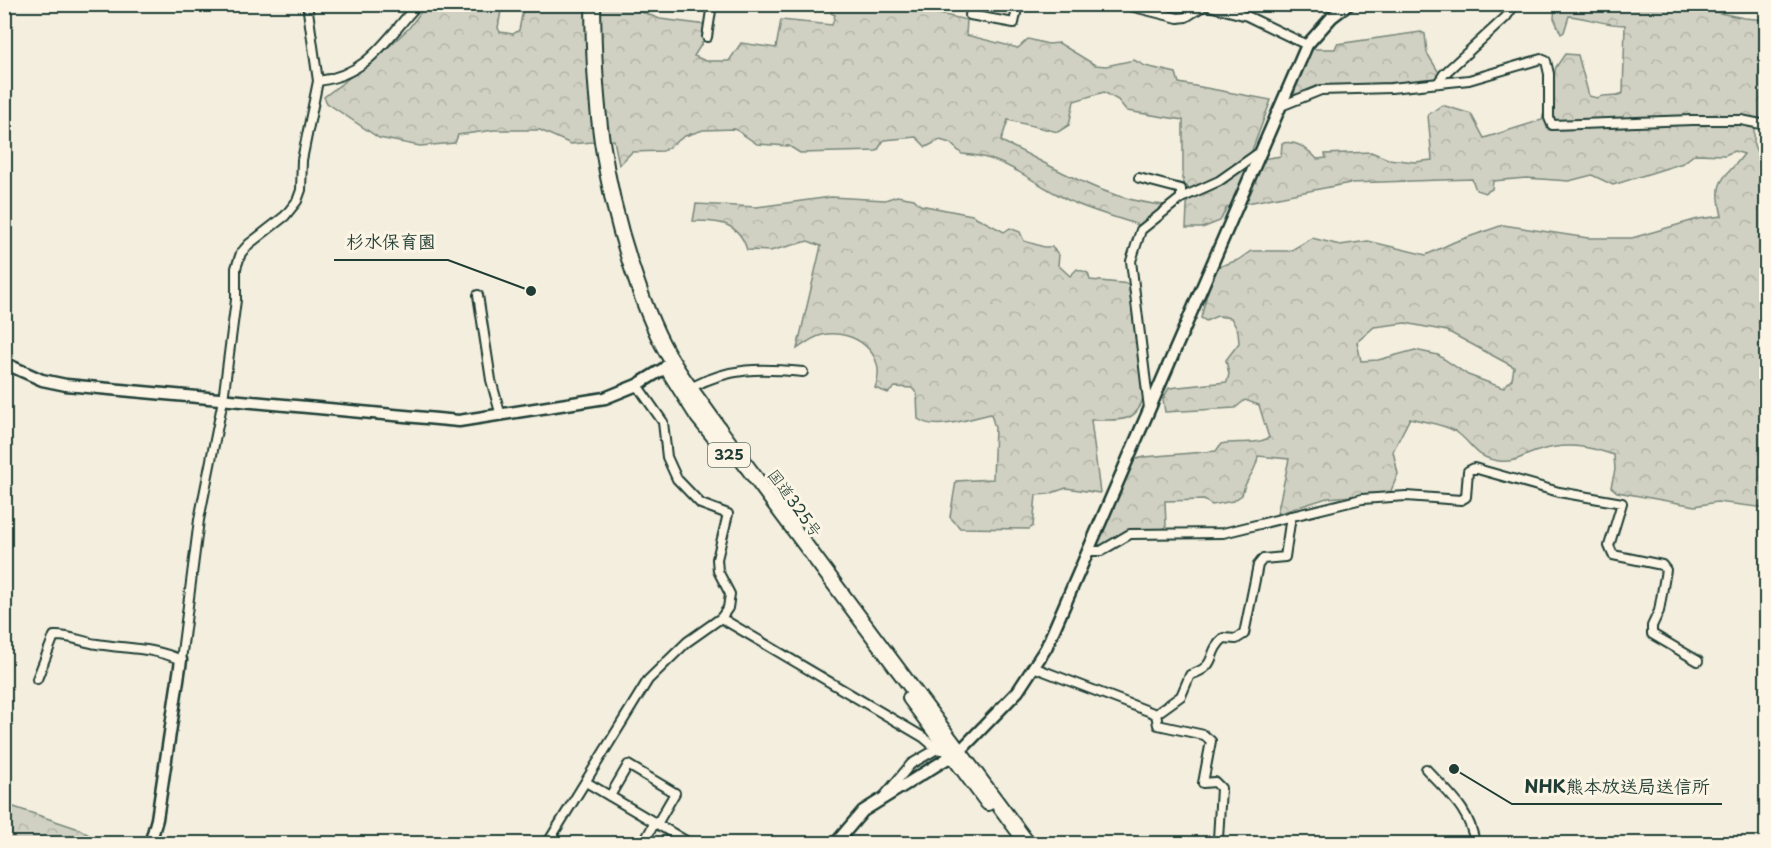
<svg xmlns="http://www.w3.org/2000/svg" width="1771" height="848" font-family="'Playpen Sans','Klee One',sans-serif">
<style>
.forest{fill:url(#forest-crowns);stroke:#78877b;stroke-width:1.5;fill-rule:evenodd}
.lines{fill:none;stroke-linecap:round;stroke-linejoin:round}
.street-casing{stroke:#1f3d34;stroke-width:12}
.secondary-casing{stroke:#1f3d34;stroke-width:15}
.highway-casing{stroke:#1f3d34;stroke-width:18}
.street{stroke:#fcf5e5;stroke-width:8}
.secondary{stroke:#fcf5e5;stroke-width:10}
.highway{stroke:#fcf5e5;stroke-width:14}
.labels{text-anchor:middle;stroke-width:6;stroke-linejoin:round;paint-order:stroke}
.shield{fill:#fcf5e5;stroke:#617469;stroke-width:1.5}
.shield-label{font-size:15px;font-weight:bold;fill:#1f3d34}
.street-label{font-size:16px;fill:#1f3d34;stroke:#fcf5e5}
.leader{fill:none;stroke:#1f3d34;stroke-width:2}
.callout-dot{fill:#1f3d34;stroke:#fcf5e5;stroke-width:2}
.callout-label{font-size:18px;text-anchor:middle;font-weight:bold;fill:#1f3d34;stroke:#fcf5e5;stroke-width:6;stroke-linejoin:round;paint-order:stroke}
</style>
<defs>
<pattern id="forest-crowns" width="20" height="18" patternUnits="userSpaceOnUse" patternTransform="scale(1.5)"><rect width="20" height="18" fill="#d0d1c2"/><path d="M2 6a3 3 0 1 1 6 0M12 15a3 3 0 1 1 6 0" fill="none" stroke="#b2b4a7"/></pattern>
</defs>
<rect width="100%" height="100%" fill="#f3eede"/>
<filter id="ink" filterUnits="userSpaceOnUse"><feTurbulence type="fractalNoise" baseFrequency=".0167" numOctaves="2"/><feDisplacementMap in="SourceGraphic" scale="12" xChannelSelector="R" yChannelSelector="G"/><feConvolveMatrix kernelMatrix="1 2 1 2 8 2 1 2 1" color-interpolation-filters="sRGB"/></filter>
<g filter="url(#ink)">
<!-- forest -->
<g class="forest">
<path d="M426,5h76l-4,23 2,4 13,2 6,-4 5,-25h100l36,14 47,6 -3,15 -10,16 12,5h23l12,-18 35,5 5,-28 51,5 3,-10 -4,-2 2,-8h83l1,4 50,11 -1,15 52,13 10,-9 20,5 11,-1 36,22 11,1 28,-6 11,6 31,7 3,10 92,17 -20,53 11,6 19,-3 1,-13c14,-3 26,6 35,16l9,-1 -1,-4 46,-2 17,7 27,3 17,-2 -4,-45 14,-10 29,9 13,24 58,-18 14,-53 9,-13 13,1 11,41 8,2c9,-5 18,0 26,-5l2,-68c-20,0 -36,-7 -56,-9l-5,16 -3,2 -7,-16 1,-13h126l63,13 22,2v103l-12,-5v27l3,7 9,3v353l-49,-6 -22,4 -78,-14 -6,-5 4,-17 -1,-15c-27,-9 -48,-13 -76,-4 -15,4 -22,12 -39,10 -25,-3 -26,-18 -44,-30 -12,-7 -31,-9 -45,-13l-17,33 5,23 -8,19 -63,5 -50,16 12,-55 -31,-3c-2,18 -13,22 -16,39l-9,6 -21,4 -8,-5 -39,1 1,25 -4,4h-32l-27,15h-8l38,-85 11,-3 72,-6 5,-7c18,-4 30,2 48,-6l-10,-33 -14,-5 -10,8 -70,4 -2,-13 6,-11 58,-6 2,-8 -3,-14 13,-17 -1,-12 -7,-13 -14,-2 -11,5 -5,-3 7,-28 10,-23 20,-7 13,-9h39l22,-13 28,7 28,-4 58,14 28,-13 49,-17 85,13h44l66,-19 24,-3c-9,-39 1,-34 22,-62l-10,-3 -9,4 -30,-1 -12,9 -70,22 -21,-10 -23,6 -43,-3 -33,3 -1,8 -7,4 -9,-3 -4,-11 -122,4 -123,24 -7,14 -18,7h-16l2,-41 -5,-3v-64l-56,-9 -9,-11 -14,-8 -30,9 -5,24 -11,7 -50,-12 -7,21c52,25 106,61 165,64l-25,21c-24,-9 -52,-15 -75,-27 -37,-18 -61,-43 -104,-45l-12,-11 -10,-3 -14,7 -10,-10 -32,3 -7,11 -77,2 -11,-7 -32,-2 -22,-15 -32,1 -18,6 -22,15 -31,1 -13,13 -5,-25 -43,4 -31,-14h-46l-36,5 -3,8 -35,3 -41,-8 -52,-35 -3,-6 58,-44 27,-25zM1405,323l42,8 67,36 -2,12 -9,9 -35,-13 -30,-20 -23,-5 -37,10 -17,1 -4,-19 17,-15z"/>
<path d="M1421,32l4,2 2,19 14,23 -9,5c-46,4 -93,-1 -135,17l-4,-9 19,-40h23l2,-5z"/>
<path d="M897,196l17,3 6,6 52,10 32,17 6,-4 10,4 4,9 20,6h8l7,8 -1,10 12,11 7,-7 11,4 2,7 40,4 14,110c-7,32 -25,25 -53,26l9,73 -34,-5 -17,6 -13,1 -3,31 -4,3 -69,-1 -10,-11 6,-36 37,-2 2,-51 -4,-14c-21,4 -55,18 -73,5l-1,-25 -5,-6 -17,-1 -7,6 -13,-5c14,-34 -21,-60 -53,-53 -9,2 -18,9 -25,14l24,-103 -13,-5 -38,10 -23,-1c-8,-28 -28,-29 -54,-29l3,-17 61,3 74,-10 54,3z"/>
<polygon points="5,804 79,829 102,843 5,843"/>
</g>
<g class="lines">
<!-- street casing -->
<g class="street-casing">
<g id="street">
<polyline points="973,4 970,15 1014,23 1018,4"/>
<polyline points="1122,4 1178,18 1186,17 1205,5 1247,16 1307,45"/>
<polyline points="707,37 712,4"/>
<path d="M318,81c50,-6 68,-42 100,-77"/>
<polyline points="1438,83 1444,74 1506,17 1515,4"/>
<polyline points="1281,106 1321,90 1391,88 1469,80 1541,59 1546,61 1549,74 1549,118 1552,125 1692,120 1741,120 1766,125"/>
<polyline points="1139,178 1181,189 1181,198 1141,230 1131,261 1149,408"/>
<polyline points="1181,198 1219,181 1260,152"/>
<polyline points="478,295 491,380 501,416"/>
<path d="M692,387c39,-20 68,-19 111,-15"/>
<polyline points="1089,551 1101,551 1130,534 1223,533 1362,499 1406,496 1461,500 1466,497 1468,471 1474,468 1559,492 1622,503 1609,546 1613,555 1662,565 1666,570 1659,611 1652,626 1652,634 1698,661"/>
<polyline points="721,618 923,737 937,749"/>
<polyline points="1033,667 1156,714"/>
<path d="M37,679l17,-43c16,-1 28,6 43,8 30,5 55,3 84,16l18,-140 24,-120 13,-100v-32l5,-15 8,-9 36,-28 12,-15 4,-11 1,-30 16,-79 -11,-77"/>
<path d="M1156,714l25,-18 9,-21c30,-10 15,-21 34,-37l12,1 8,-5 14,-69 5,-6 22,-2 6,-41"/>
<polyline points="1156,714 1158,725 1204,735 1211,741 1203,783 1215,782 1221,788 1218,839 1222,844"/>
<path d="M1426,769c23,25 44,40 49,75"/>
<polyline points="586,782 691,844"/>
<polyline points="885,795 911,764 937,749 942,750"/>
<polyline points="610,796 628,765 675,793 657,824"/>
<polyline points="547,844 648,680 687,642 721,618 728,608 730,594 718,571 717,559 728,514 701,504 677,479 667,457 663,422 637,385"/>
<polyline points="643,844 655,822"/>
</g>
</g>
<!-- secondary casing -->
<g class="secondary-casing">
<g id="secondary">
<polyline points="4,363 42,380 66,385 459,421 605,398 637,385 673,363"/>
<polyline points="150,844 157,819 181,660"/>
<polyline points="835,844 863,811 961,750 1018,691 1046,648 1307,45 1332,17 1349,4"/>
</g>
</g>
<!-- highway casing -->
<g class="highway-casing">
<g id="highway">
<path d="M593,4c1,99 9,176 41,270 10,30 21,60 38,87 14,24 32,45 47,68l309,415"/>
<polyline points="667,368 698,417 721,445"/>
<polyline points="910,698 988,803"/>
</g>
</g>
<!-- street -->
<use href="#street" class="street"/>
<!-- secondary -->
<use href="#secondary" class="secondary"/>
<!-- highway -->
<use href="#highway" class="highway"/>
</g>
</g>
<g class="labels">
<!-- shield labels -->
<rect class="shield" x="708" y="443" width="42" height="24" rx="4.5"/>
<g class="shield-label">
<text x="729" y="460">325</text>
</g>
<!-- street labels -->
<g class="street-label">
<text transform="translate(795 503) rotate(54)" y="6">国道325号</text>
</g>
</g>
<!-- callouts -->
<path class="leader" d="M531 291L448 260H334M1454 769L1512 804H1722"/>
<g class="callout-dot">
<circle cx="531" cy="291" r="6"/>
<circle cx="1454" cy="769" r="6"/>
</g>
<g class="callout-label">
<text x="391" y="248">杉水保育園</text>
<text x="1617" y="793">NHK熊本放送局送信所</text>
</g>
<!-- margin -->
<rect width="1771" height="848" fill="none" stroke="#fcf5e5" stroke-width="24"/>
<rect x="12" y="12" width="1747" height="824" fill="none" stroke="#1f3d34" stroke-width="2" filter="url(#ink)"/>
</svg>
